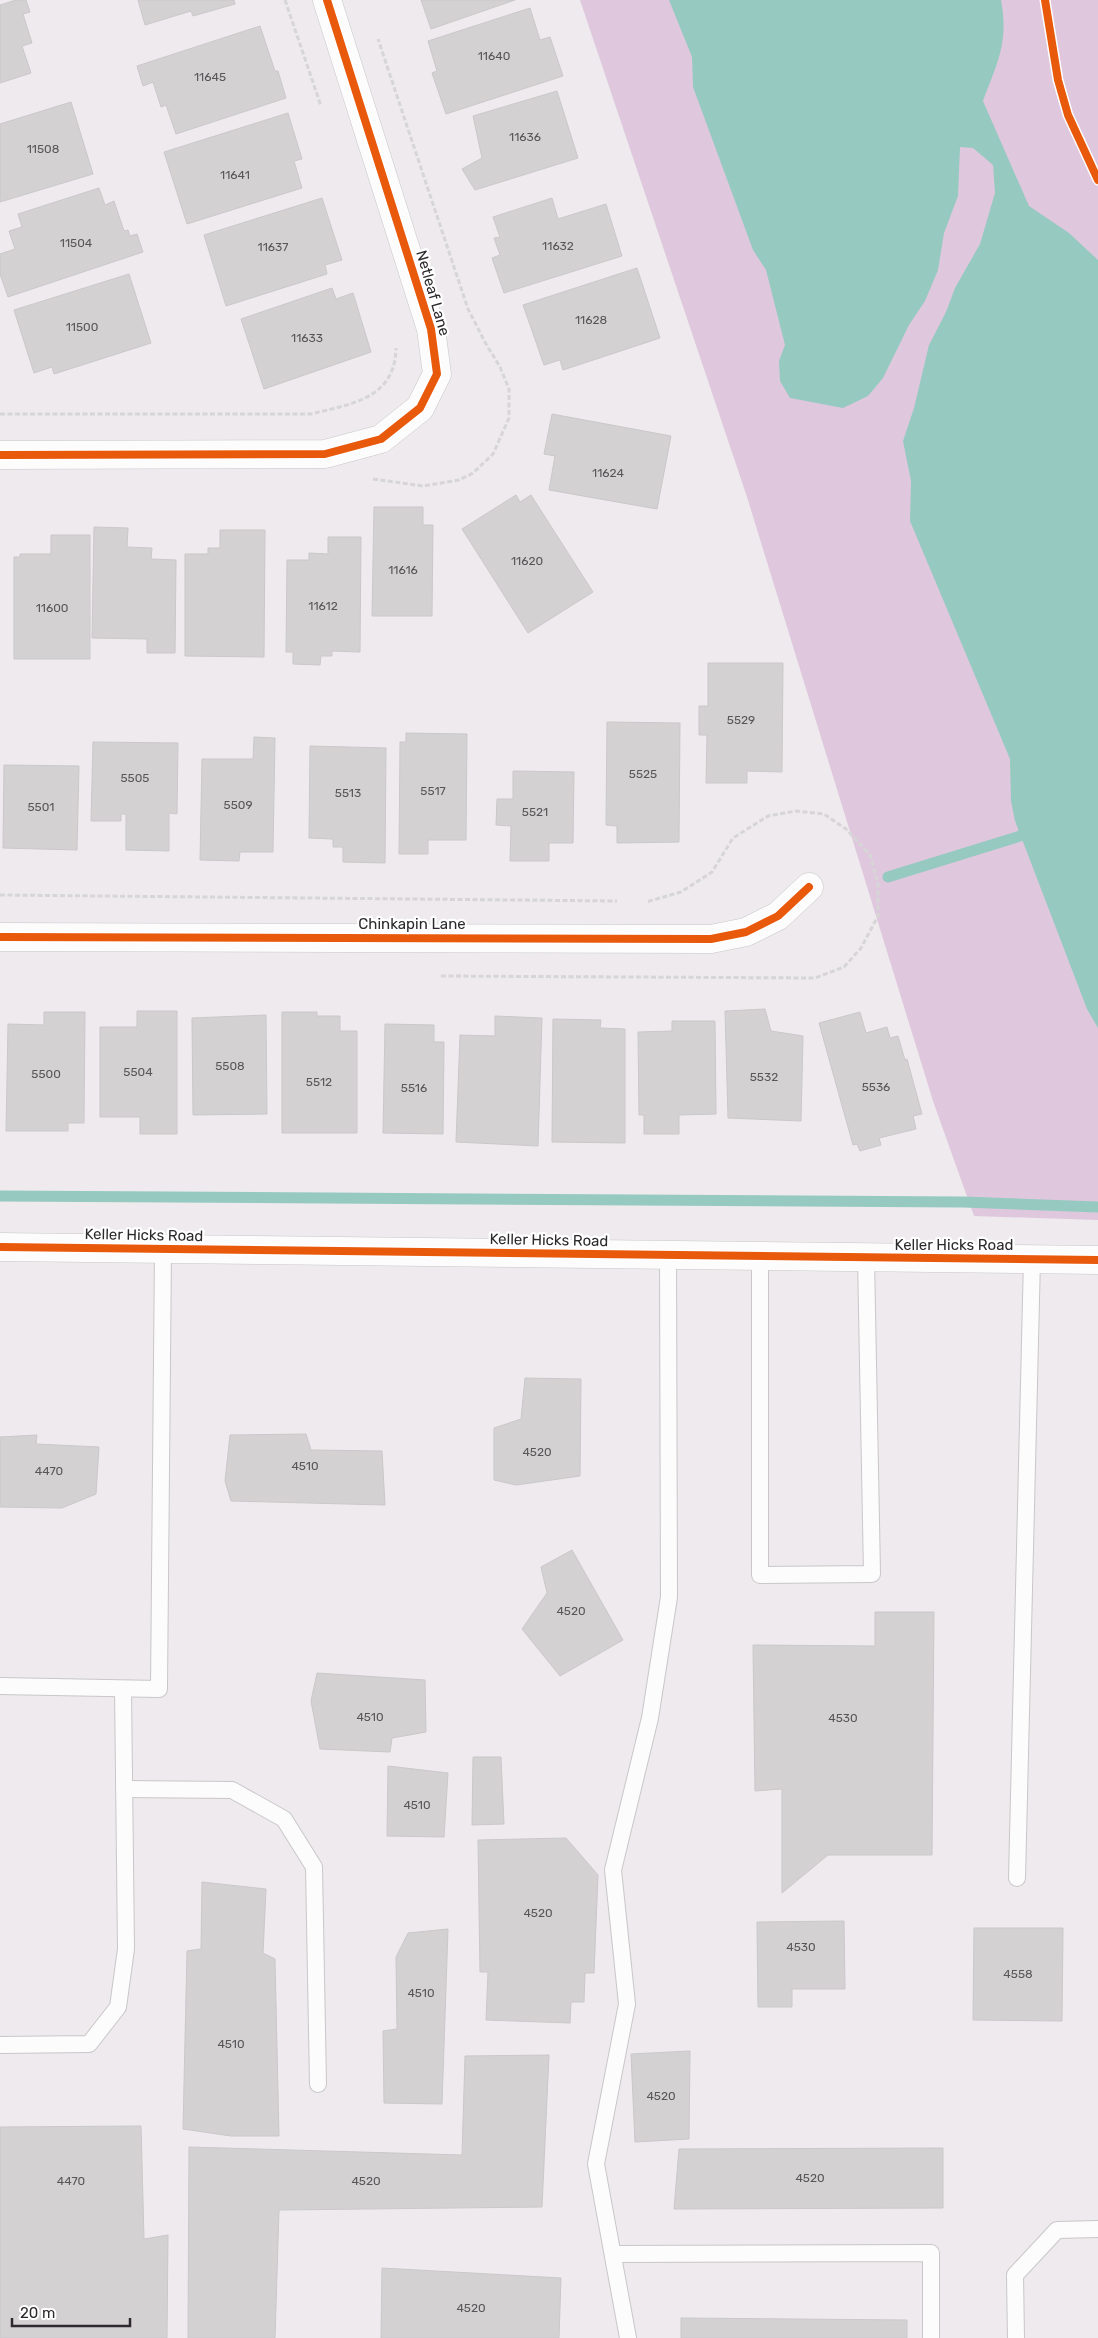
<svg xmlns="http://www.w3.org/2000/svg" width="1098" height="2338" font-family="Rubik,sans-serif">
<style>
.green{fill:#dfc7dd}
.water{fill:#96cac0}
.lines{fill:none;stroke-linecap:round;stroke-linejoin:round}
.stream{stroke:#96cac0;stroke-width:11}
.building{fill:#d4d1d3;stroke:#cac8ca}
.service-casing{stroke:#c9c7c9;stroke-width:18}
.minor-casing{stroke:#c9c7c9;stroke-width:29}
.tertiary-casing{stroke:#c9c7c9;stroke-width:29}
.path{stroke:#d6d6d6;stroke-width:3;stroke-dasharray:5 2.5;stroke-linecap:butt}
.service{stroke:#fcfcfc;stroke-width:16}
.minor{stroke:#fcfcfc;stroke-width:28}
.tertiary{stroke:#fcfcfc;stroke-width:28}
.cycleway-casing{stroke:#fff;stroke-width:11}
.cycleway{stroke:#e8590c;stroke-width:8}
.labels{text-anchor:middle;stroke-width:4.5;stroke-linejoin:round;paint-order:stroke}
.number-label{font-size:12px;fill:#585658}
.street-label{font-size:15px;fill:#2c2a2c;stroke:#fff}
</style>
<rect width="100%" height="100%" fill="#eeeaed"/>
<!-- green -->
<polygon class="green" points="580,0 1098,0 1098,1220 974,1216 933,1101 747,497"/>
<!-- water -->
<path class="water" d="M669,0h332c8,43 -4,63 -18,101l46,105 40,27 29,27v768l-11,-19 -72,-188 -4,-20 -1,-42 -100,-238 1,-40 -8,-40 11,-33 15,-63 17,-33 9,-24 25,-44 15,-51 -2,-28 -20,-17 -13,-1 -2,49 -14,37 -6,37 -13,31 -16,24 -26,53 -15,18 -25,12 -53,-10 -10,-17 -1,-20 6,-16 -19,-75 -13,-20 -60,-163 -1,-30z"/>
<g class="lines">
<!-- stream -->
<g class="stream">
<polyline points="888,877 1033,832"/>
<polyline points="0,1196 963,1202 1098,1207"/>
</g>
</g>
<!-- building -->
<g class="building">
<polygon points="16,0 26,0 30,12 23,14 32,43 22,46 31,73 0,83 0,5"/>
<polygon points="138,0 234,0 235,4 193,16 191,11 145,25"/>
<polygon points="421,0 515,0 431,29"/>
<polygon points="530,8 540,40 550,37 563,76 446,114 432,73 437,71 428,41"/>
<polygon points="260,26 275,71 278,71 286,98 176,134 166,105 161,107 153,82 143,86 137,66"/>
<polygon points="557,91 578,158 475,190 462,169 482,158 473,116"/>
<polygon points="71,102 93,174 0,202 0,124"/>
<polygon points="288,113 302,159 294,161 302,188 187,224 164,152"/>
<polygon points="99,188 105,205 114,201 124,231 128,230 130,236 137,234 143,252 8,297 0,274 0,254 15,249 9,231 22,227 18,214"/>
<polygon points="322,198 342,260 325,265 327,274 226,306 204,235"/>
<polygon points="552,198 558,219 606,204 622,256 504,293 492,258 500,255 494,238 500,237 493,217"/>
<polygon points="637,268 660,338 563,370 560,360 544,365 523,305"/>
<polygon points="129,274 151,343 54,374 52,367 34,373 14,310"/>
<polygon points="332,288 336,299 353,293 371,352 264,389 241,319"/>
<polygon points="552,414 671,436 657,509 549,490 555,456 544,454"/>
<polygon points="516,495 520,502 531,495 593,592 528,633 462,529"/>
<polygon points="374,507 423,507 423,525 433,525 432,616 372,616"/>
<polygon points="94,527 128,528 127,547 152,548 151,559 176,560 175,653 147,653 147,639 92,638"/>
<polygon points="220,530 265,530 264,657 185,656 185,554 208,554 208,548 220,548"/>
<polygon points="51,535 90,535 90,659 14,659 14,557 20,557 20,554 51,554"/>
<polygon points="328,537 361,537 360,652 332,651 332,656 321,656 320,665 293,664 293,652 286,652 287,560 309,560 309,553 328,554"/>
<polygon points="708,663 783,663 782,772 747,771 747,783 706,783 707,735 699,735 699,706 708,706"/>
<polygon points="607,722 680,723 679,842 617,843 617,826 606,825"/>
<polygon points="406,733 467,734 466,840 428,840 428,854 399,854 400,742 406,742"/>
<polygon points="254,737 275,738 273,852 240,852 239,861 200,860 202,759 253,759"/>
<polygon points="93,742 178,743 177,814 169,813 169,851 126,850 126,814 121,814 121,821 91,821"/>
<polygon points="310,746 386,748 385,863 343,862 343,847 333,847 333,839 309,838"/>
<polygon points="4,765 79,766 77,850 3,848"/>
<polygon points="513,771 574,772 573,843 549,843 549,861 510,861 511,826 496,825 497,799 513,799"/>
<polygon points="765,1009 771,1031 803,1036 801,1121 728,1118 725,1011"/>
<polygon points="137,1011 177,1011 177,1134 140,1134 140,1117 100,1117 100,1027 137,1027"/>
<polygon points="44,1012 85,1012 84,1123 68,1123 68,1131 6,1131 8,1024 44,1025"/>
<polygon points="282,1012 317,1012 317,1016 340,1016 340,1031 357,1031 357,1133 282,1133"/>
<polygon points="860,1012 866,1033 887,1027 890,1038 898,1036 905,1060 907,1059 922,1114 913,1116 916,1129 879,1138 881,1145 860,1151 857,1144 853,1145 819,1023"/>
<polygon points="266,1015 267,1114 193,1115 192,1018"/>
<polygon points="495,1016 542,1018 538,1146 456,1142 460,1035 495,1036"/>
<polygon points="553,1019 601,1020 600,1028 625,1029 625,1143 552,1142"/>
<polygon points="672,1021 715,1021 716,1114 679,1115 679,1134 644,1134 644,1115 639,1115 638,1032 672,1031"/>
<polygon points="385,1024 434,1025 434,1042 444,1042 443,1134 383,1133"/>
<polygon points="525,1378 581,1379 580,1476 516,1485 494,1480 494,1428 521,1419"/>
<polygon points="306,1434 311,1450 382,1451 385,1505 231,1501 225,1481 230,1435"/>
<polygon points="37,1435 36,1444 99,1447 96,1494 62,1508 0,1507 0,1437"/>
<polygon points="572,1550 623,1640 560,1676 522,1629 547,1593 541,1567"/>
<polygon points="875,1612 934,1612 932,1855 828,1855 782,1893 782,1789 755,1791 753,1645 875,1646"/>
<polygon points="317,1673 425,1680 426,1732 392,1738 390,1752 320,1749 311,1701"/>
<polygon points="473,1757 501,1757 504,1824 472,1825"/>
<polygon points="388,1766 448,1773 444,1837 387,1836"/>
<polygon points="566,1838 598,1875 594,1973 585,1973 584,2002 571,2002 570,2023 486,2020 488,1972 480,1972 478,1840"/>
<polygon points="202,1882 266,1889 263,1953 275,1959 279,2136 231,2136 183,2129 187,1951 201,1949"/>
<polygon points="844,1921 845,1989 792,1989 792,2007 758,2007 757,1922"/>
<polygon points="974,1928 1063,1928 1062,2021 973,2020"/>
<polygon points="448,1929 442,2104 384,2103 383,2031 397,2029 396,1957 408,1933"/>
<polygon points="690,2051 689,2139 635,2142 631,2054"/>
<polygon points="549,2055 542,2207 279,2210 275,2338 188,2338 189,2147 462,2155 465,2056"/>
<polygon points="141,2126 144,2239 168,2235 167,2338 0,2338 0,2127"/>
<polygon points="943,2148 943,2208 674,2209 679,2149"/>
<polygon points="382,2268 561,2278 559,2338 381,2338"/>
<polygon points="681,2318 907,2320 907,2338 681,2338"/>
</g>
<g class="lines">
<!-- service casing -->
<g class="service-casing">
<g id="service">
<polyline points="760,1257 760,1575 872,1574 866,1258"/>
<polyline points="0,1686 159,1689 163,1249"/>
<polyline points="124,1789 232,1790 284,1819 314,1867 318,2084"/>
<polyline points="1017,1878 1032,1259"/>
<polyline points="0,2045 89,2044 118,2007 126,1949 123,1689"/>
<polyline points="613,2254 931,2253 931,2338"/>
<polyline points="628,2338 596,2164 627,2004 613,1870 650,1718 669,1597 668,1255"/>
<polyline points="1016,2338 1015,2275 1057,2230 1098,2229"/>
</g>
</g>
<!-- minor casing -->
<g class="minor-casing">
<g id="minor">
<polyline points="0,455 325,454 381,439 420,408 437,374 431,329 327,0"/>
<polyline points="0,937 711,939 746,932 778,916 809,887"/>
</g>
</g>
<!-- tertiary casing -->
<g class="tertiary-casing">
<polyline id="tertiary" points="0,1247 1098,1260"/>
</g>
<!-- path -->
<g class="path">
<polyline points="285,0 321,106"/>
<polyline points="1045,0 1058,80 1068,115 1098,180"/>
<path d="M0,414h311c40,-10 84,-15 85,-66"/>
<polyline points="373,479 423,486 459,480 473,473 493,454 509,418 509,389 500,367 486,344 468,309 378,39"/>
<polyline points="0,895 617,901"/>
<polyline points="441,976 815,978 844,967 861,948 878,916 878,885 870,855 846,829 824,814 796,811 768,816 733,838 712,872 681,892 646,902"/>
</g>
<!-- service -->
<use href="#service" class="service"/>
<!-- minor -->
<use href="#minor" class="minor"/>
<!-- tertiary -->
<use href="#tertiary" class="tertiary"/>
<!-- cycleway casing -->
<g class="cycleway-casing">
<g id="cycleway">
<polyline points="1045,0 1058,80 1068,115 1098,180"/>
<polyline points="0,455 325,454 381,439 420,408 437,374 431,329 327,0"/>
<polyline points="0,937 711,939 746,932 778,916 809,887"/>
<polyline points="0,1247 1098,1260"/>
</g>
</g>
<!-- cycleway -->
<use href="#cycleway" class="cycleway"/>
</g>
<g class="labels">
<!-- number labels -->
<g class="number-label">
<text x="494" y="60">11640</text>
<text x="210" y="81">11645</text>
<text x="525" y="141">11636</text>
<text x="43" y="153">11508</text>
<text x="235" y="179">11641</text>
<text x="76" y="247">11504</text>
<text x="558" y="250">11632</text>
<text x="273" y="251">11637</text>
<text x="591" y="324">11628</text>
<text x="82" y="331">11500</text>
<text x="307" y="342">11633</text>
<text x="608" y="477">11624</text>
<text x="527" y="565">11620</text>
<text x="403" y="574">11616</text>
<text x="323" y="610">11612</text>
<text x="52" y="612">11600</text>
<text x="741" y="724">5529</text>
<text x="643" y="778">5525</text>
<text x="135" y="782">5505</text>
<text x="433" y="795">5517</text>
<text x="348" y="797">5513</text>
<text x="238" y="809">5509</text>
<text x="41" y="811">5501</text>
<text x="535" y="816">5521</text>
<text x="230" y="1070">5508</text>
<text x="138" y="1076">5504</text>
<text x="46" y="1078">5500</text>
<text x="764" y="1081">5532</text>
<text x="319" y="1086">5512</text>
<text x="876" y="1091">5536</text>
<text x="414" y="1092">5516</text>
<text x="537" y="1456">4520</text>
<text x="305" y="1470">4510</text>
<text x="49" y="1475">4470</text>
<text x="571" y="1615">4520</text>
<text x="370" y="1721">4510</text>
<text x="843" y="1722">4530</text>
<text x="417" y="1809">4510</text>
<text x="538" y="1917">4520</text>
<text x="801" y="1951">4530</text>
<text x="1018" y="1978">4558</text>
<text x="421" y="1997">4510</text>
<text x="231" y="2048">4510</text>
<text x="661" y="2100">4520</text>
<text x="810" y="2182">4520</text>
<text x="71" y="2185">4470</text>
<text x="366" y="2185">4520</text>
<text x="471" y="2312">4520</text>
</g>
<!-- street labels -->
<g class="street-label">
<text transform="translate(433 293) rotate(74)" y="5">Netleaf Lane</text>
<text x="412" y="929">Chinkapin Lane</text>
<text transform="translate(144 1235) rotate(1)" y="5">Keller Hicks Road</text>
<text transform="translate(549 1240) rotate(1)" y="5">Keller Hicks Road</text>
<text x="954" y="1250">Keller Hicks Road</text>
</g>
</g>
<!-- scale -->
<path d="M12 2318v8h118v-8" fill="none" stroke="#2c2a2c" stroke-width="2.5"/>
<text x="20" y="2318" font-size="15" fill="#2c2a2c" stroke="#ffffff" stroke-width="4" paint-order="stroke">20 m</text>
</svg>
